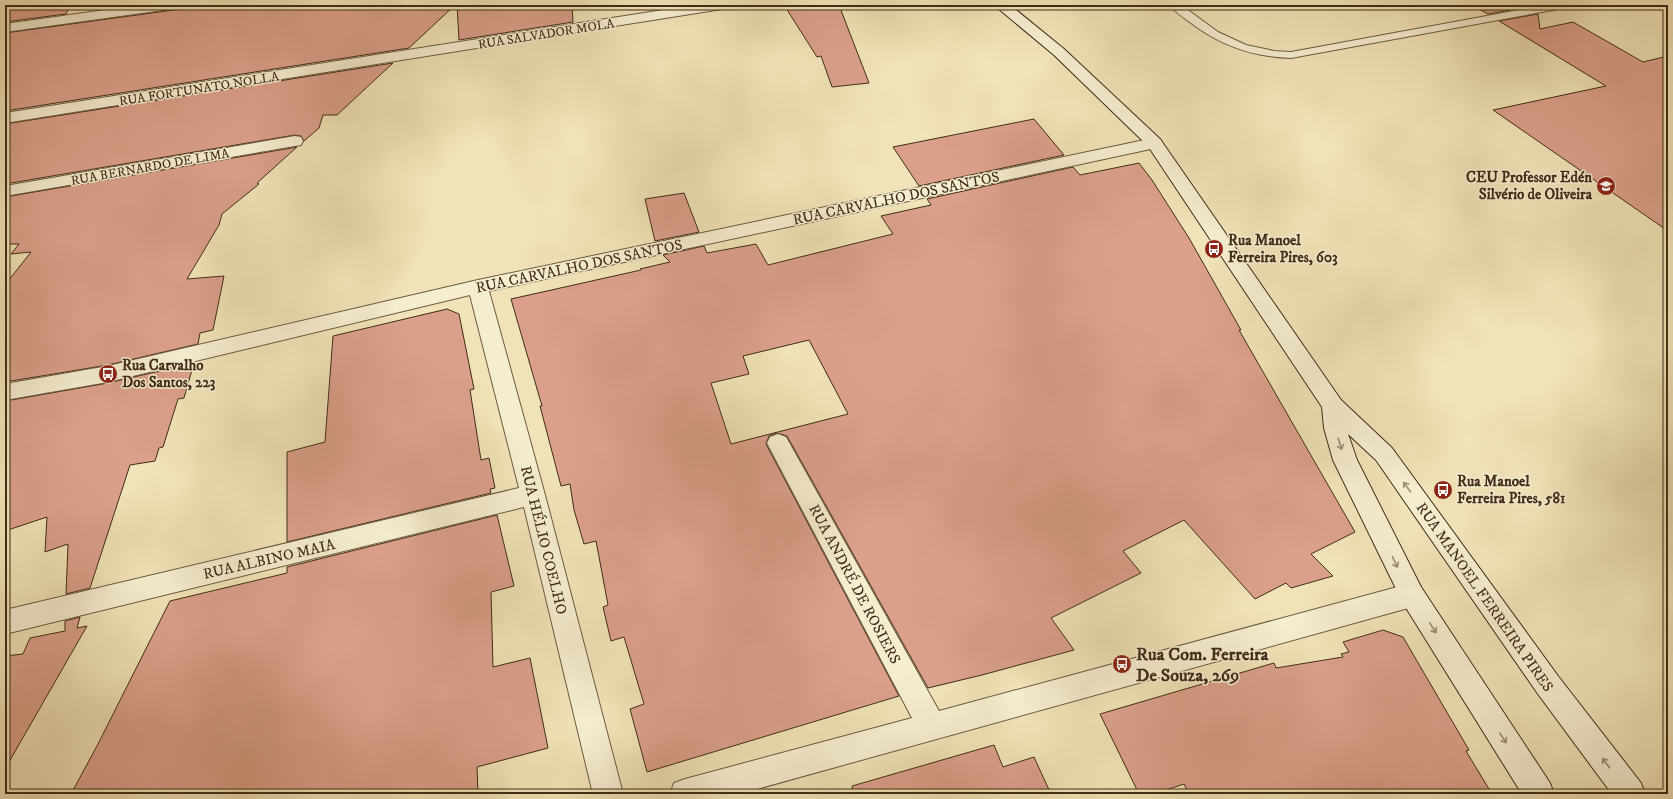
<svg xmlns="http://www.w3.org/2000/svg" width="1673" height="799" font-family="'IM FELL DW Pica',serif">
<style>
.building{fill:#dba08a;stroke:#412c19;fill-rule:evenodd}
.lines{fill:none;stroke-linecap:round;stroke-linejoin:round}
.lane-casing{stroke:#6d5a40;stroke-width:2}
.street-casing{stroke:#6d5a40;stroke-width:2}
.secondary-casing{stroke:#412c19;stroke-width:2}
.lane{fill:#f5edd0;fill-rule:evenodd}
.street{fill:#f5edd0;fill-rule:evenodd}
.secondary{fill:#f5edd0;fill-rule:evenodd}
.oneway{stroke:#9b8c74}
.labels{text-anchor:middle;stroke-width:3;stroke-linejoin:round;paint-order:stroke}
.far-street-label{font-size:13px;fill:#412c19;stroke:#f5edd0}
.poi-label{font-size:15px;font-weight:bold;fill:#412c19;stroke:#f5edd0;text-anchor:start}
.street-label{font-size:15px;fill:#412c19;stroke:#f5edd0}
.near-poi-label{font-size:18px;font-weight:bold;fill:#412c19;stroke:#f5edd0;text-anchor:start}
</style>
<rect width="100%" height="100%" fill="#f0e3b7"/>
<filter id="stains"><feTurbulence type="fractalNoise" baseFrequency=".005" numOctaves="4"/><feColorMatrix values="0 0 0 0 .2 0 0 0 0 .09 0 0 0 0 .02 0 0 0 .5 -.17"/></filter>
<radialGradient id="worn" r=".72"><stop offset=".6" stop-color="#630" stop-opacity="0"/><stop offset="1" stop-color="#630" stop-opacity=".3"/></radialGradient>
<!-- building -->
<g class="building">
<polygon points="5,5 70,5 66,14 5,22"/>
<polygon points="210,5 238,5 237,8 268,5 455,5 409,48 5,111 5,33"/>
<polygon points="457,5 572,5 573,22 459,40"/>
<polygon points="784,5 839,5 869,83 832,87 821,56 817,57"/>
<polygon points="1472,5 1538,5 1488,14"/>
<polygon points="1538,14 1540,29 1573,22 1643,62 1668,56 1668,231 1493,110 1606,86 1499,21"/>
<polygon points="393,63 337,115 323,115 319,128 304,141 301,136 295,135 5,184 5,124"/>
<polygon points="1034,119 1064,155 919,186 893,147"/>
<polygon points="297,147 257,183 259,184 222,214 219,225 187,279 224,276 213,330 200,333 198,344 108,365 5,382 5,285 31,252 11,254 19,244 5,244 5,197"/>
<path d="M1139,163l13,17 37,58 52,92h-2l116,202 -44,22 22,22 -42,12 -5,-5 -31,16 -71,-79 -61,31 18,22 -90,45 23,32 -92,25 -54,13 -141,-252 -10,-3 -8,3 -3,8 133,252 -252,76 -17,-63 14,-5 -20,-67 -13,4 -8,-34 5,-2 -12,-64 -12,3 -10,-34 -4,-26 -9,2 -21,-80h2l-31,-107 130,-29 -1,-1 30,-7 -7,-7 41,-9 3,7 49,-9 12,21 125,-31 -12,-18 50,-11 -4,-6 146,-32 7,8zM809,340l39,74 -117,30 -20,-61 38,-9 -6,-18z"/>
<polygon points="684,193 699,232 655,241 645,199"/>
<polygon points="447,309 459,314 474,389 470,390 481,460 489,458 495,488 490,489 491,493 287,542 287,452 325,442 333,336"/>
<polygon points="194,363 184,398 178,399 163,447 159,448 155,461 130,465 90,588 66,594 68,544 45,552 47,517 5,531 5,401 108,383"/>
<polygon points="497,515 514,586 491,592 493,667 530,658 548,748 477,767 478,794 71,794 98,744 170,601 287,573 287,567"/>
<polygon points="80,617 77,628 87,626 5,769 5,656 23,654 30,638 65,631 65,621"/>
<polygon points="1383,630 1403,637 1469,750 1466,751 1492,794 1189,794 1184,784 1154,794 1139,794 1100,714 1274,663 1276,668 1343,657 1341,654 1349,652 1343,642"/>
<polygon points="994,745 1003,767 1034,757 1051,794 853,794 852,786"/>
</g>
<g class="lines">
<!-- lane casing -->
<g class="lane-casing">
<path id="lane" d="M1170,5h11l37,27 28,13 28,6 17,1 256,-47h22l-5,3 -273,50c-38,-1 -70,-12 -100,-35 -7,-5 -16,-11 -21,-18z"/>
</g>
<!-- street casing -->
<g class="street-casing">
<g id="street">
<polygon points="141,5 178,5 176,8 171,9 5,32 5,24"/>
<polygon points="695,5 729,5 727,8 722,9 5,123 5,113"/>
<polygon points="295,136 301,137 303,141 301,145 5,196 5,186"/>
<polygon points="1154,138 1160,139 1162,143 1160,147 489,291 545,495 623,794 593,794 524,507 5,634 5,610 519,488 470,295 108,382 5,400 5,384 108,366 478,280"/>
<polygon points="778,434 786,437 939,711 1412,583 1421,587 1425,595 1421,603 1412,607 739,794 670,794 674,783 685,779 912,718 767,443 770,437"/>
</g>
</g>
<!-- secondary casing -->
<g class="secondary-casing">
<polygon id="secondary" points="994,5 1010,5 1064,49 1160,139 1341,400 1392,448 1558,676 1641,783 1645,794 1612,794 1538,694 1376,460 1348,434 1357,460 1421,587 1550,783 1554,794 1522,794 1403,603 1333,460 1324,428 1322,407 1148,146 1054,55"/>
</g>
<!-- lane -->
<use href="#lane" class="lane"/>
<!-- street -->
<use href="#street" class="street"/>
<!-- secondary -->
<use href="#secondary" class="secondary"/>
</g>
<!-- one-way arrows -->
<defs><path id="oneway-shaft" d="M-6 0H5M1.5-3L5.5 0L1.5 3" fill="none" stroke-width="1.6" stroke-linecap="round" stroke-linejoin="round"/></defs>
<g class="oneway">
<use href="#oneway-shaft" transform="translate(1340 444) rotate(73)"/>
<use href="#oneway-shaft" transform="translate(1407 487) rotate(-126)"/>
<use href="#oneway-shaft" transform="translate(1395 562) rotate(64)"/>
<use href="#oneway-shaft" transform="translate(1433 628) rotate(57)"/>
<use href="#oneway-shaft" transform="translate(1503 738) rotate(57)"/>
<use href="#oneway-shaft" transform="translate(1606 763) rotate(-127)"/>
</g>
<!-- icons -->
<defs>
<g id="school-disc" transform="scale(1)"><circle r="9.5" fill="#8f2418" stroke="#f5edd0"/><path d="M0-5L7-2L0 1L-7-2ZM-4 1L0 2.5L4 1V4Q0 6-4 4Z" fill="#fff"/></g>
<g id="bus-disc" transform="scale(1)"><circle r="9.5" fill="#8f2418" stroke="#f5edd0"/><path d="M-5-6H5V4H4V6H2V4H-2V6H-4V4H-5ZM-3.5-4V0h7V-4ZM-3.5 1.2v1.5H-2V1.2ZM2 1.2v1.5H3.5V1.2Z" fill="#fff"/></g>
</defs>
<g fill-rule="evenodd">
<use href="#school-disc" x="1606" y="186"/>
<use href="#bus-disc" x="1214" y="249"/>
<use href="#bus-disc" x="108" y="374"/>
<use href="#bus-disc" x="1443" y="490"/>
<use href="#bus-disc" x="1122" y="664"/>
</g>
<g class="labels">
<!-- far-street labels -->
<g class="far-street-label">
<text transform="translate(546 33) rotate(-9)" y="5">RUA SALVADOR MOLA</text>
<text transform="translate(199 88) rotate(-9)" y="5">RUA FORTUNATO NOLLA</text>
<text transform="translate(150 166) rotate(-10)" y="5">RUA BERNARDO DE LIMA</text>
</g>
<!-- poi labels -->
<g class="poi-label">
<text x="1592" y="182" text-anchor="end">CEU Professor Edén<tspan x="1592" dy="17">Silvério de Oliveira</tspan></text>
<text x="1228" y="245">Rua Manoel<tspan x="1228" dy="17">Ferreira Pires, 603</tspan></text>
<text x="122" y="370">Rua Carvalho<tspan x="122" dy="17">Dos Santos, 223</tspan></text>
<text x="1457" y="486">Rua Manoel<tspan x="1457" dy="17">Ferreira Pires, 581</tspan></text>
</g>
<!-- street labels -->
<g class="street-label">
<text transform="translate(896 198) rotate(-12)" y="5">RUA CARVALHO DOS SANTOS</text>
<text transform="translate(579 266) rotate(-12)" y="5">RUA CARVALHO DOS SANTOS</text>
<text transform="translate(544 540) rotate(76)" y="5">RUA HÉLIO COELHO</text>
<text transform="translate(269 559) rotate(-13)" y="5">RUA ALBINO MAIA</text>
<text transform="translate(855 584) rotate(62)" y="5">RUA ANDRÉ DE ROSIERS</text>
<text transform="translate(1485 597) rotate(55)" y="5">RUA MANOEL FERREIRA PIRES</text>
</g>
<!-- near-poi labels -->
<g class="near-poi-label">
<text x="1136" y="660">Rua Com. Ferreira<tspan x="1136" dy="21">De Souza, 269</tspan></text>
</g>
</g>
<!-- margin -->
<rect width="1673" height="799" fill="none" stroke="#f0e3b7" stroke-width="20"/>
<rect x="6" y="6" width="1661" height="787" fill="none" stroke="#412c19" stroke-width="2"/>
<rect x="10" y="10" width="1653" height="779" fill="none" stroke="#412c19"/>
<rect width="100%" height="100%" filter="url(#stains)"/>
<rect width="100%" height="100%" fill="url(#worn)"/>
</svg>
